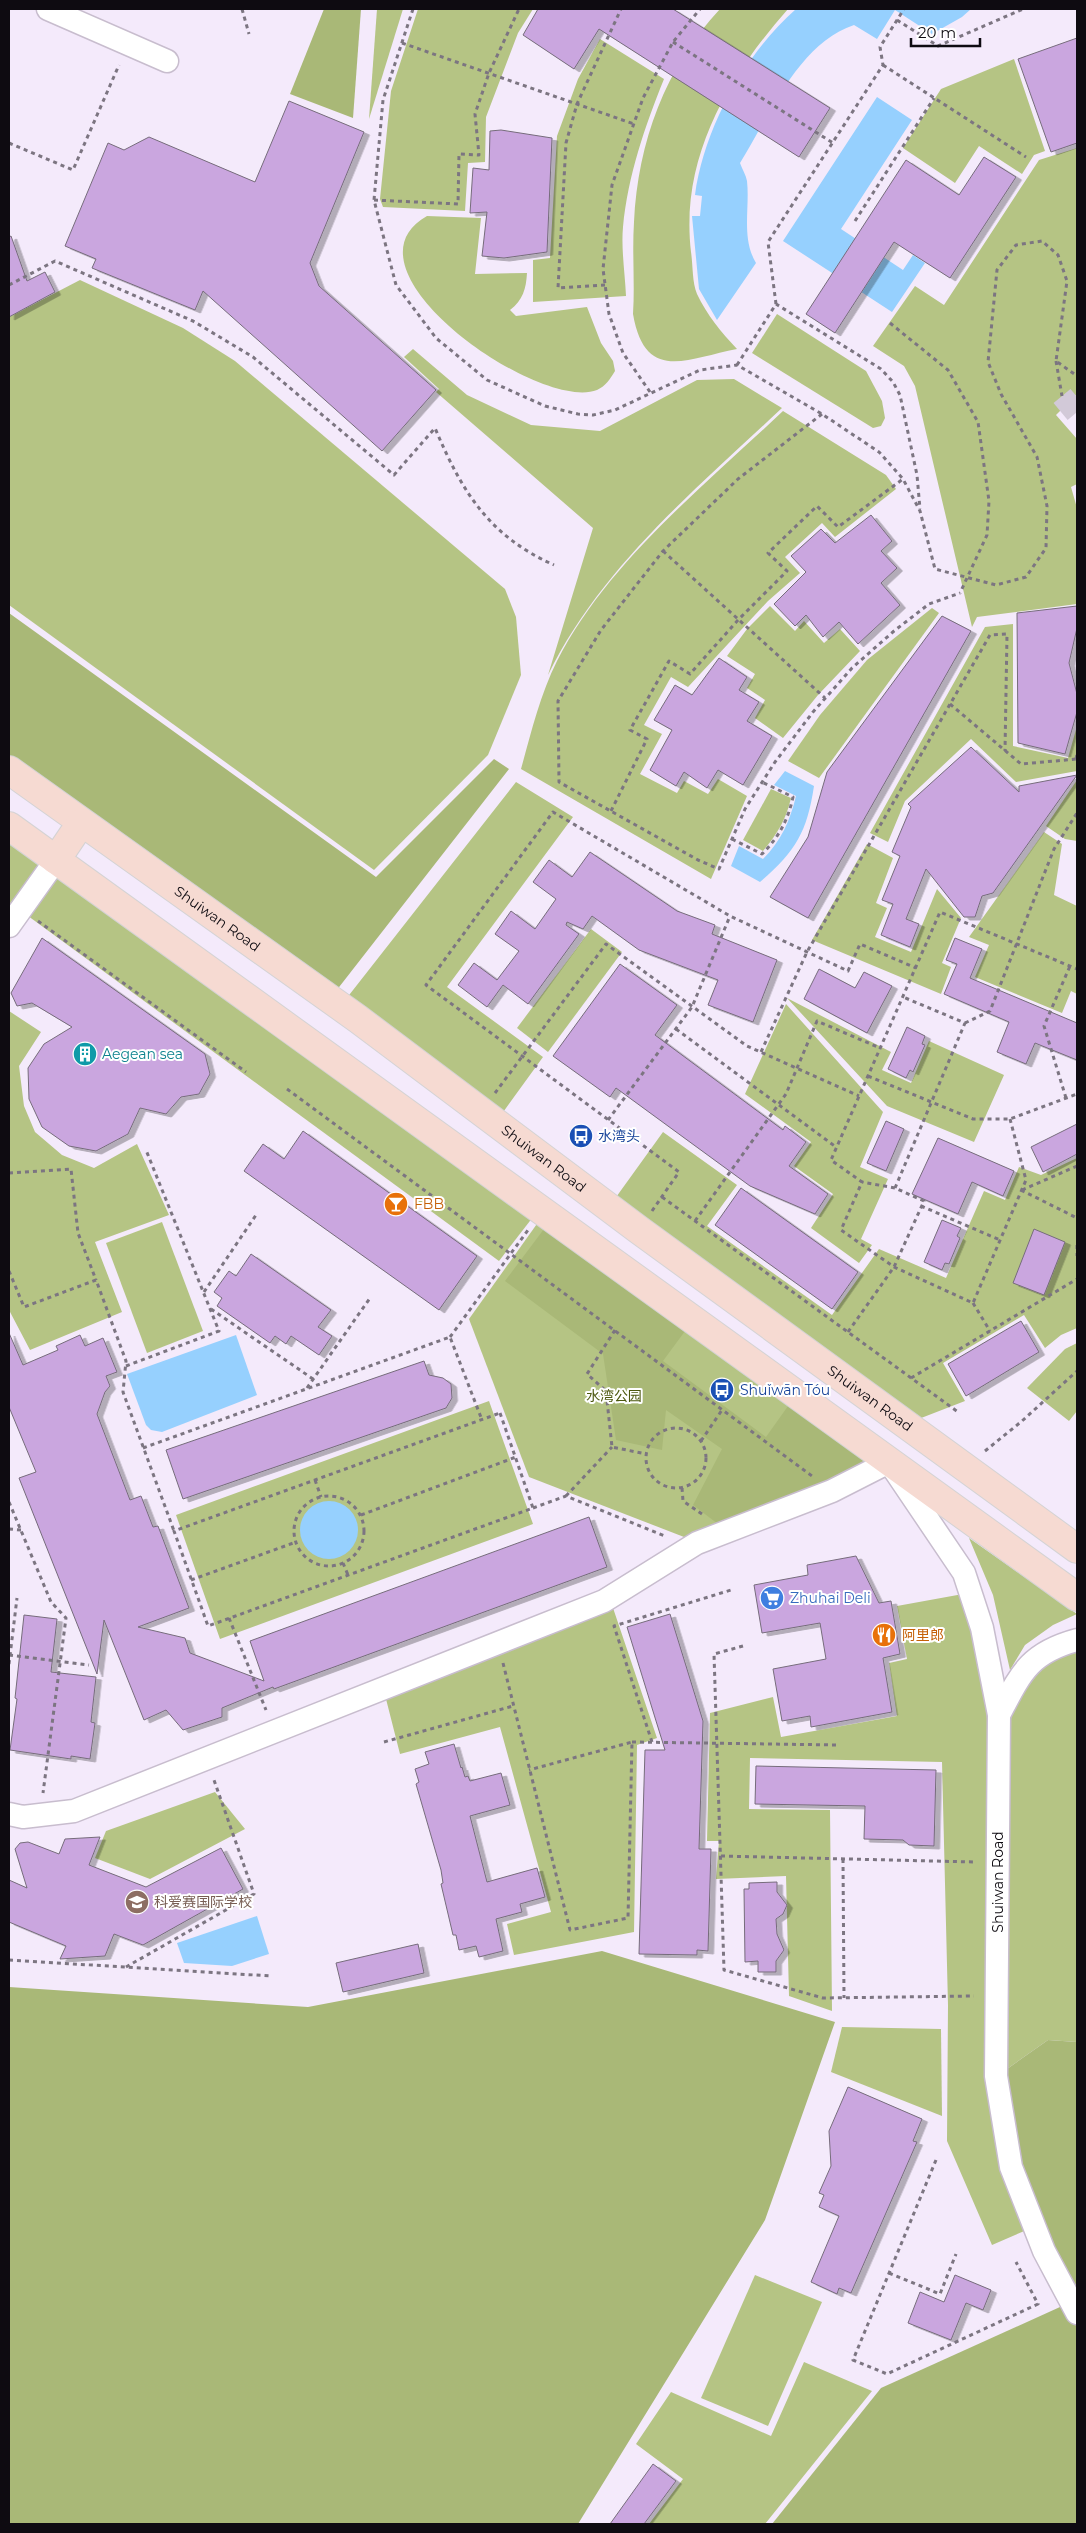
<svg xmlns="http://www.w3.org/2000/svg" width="1086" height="2533" font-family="Montserrat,'Noto Sans SC',sans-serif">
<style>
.green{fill:#b5c484}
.forest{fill:#a9b877}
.water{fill:#96d0fe}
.building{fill:#caa6df;stroke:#766c7b;filter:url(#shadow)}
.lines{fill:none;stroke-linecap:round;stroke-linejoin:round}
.minor-tunnel{stroke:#d2c9d8;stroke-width:22;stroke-dasharray:22 11;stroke-linecap:butt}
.minor-casing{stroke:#c8bdce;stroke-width:25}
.major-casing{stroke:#d4d3d4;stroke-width:30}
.path{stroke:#7c7581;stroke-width:3;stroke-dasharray:4 4;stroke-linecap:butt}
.minor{stroke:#fff;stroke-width:22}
.major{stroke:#f6dad2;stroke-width:28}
.path-bridge{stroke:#7c7581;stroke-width:3;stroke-dasharray:4 4;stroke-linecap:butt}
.labels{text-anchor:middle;stroke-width:4;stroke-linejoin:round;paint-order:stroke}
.street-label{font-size:14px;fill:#0e0b11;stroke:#fff}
.culture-label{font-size:14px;fill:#0d838f;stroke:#fff;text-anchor:start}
.transit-label{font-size:14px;fill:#164399;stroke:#fff;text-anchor:start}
.food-label{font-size:14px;fill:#c56008;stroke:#fff;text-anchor:start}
.park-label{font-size:14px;fill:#4c580f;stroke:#fff}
.shop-label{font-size:14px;fill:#366cbe;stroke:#fff;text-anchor:start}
.education-label{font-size:14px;fill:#785e54;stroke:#fff;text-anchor:start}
</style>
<defs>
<filter id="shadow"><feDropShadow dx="5.5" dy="3" stdDeviation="0" flood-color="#0004"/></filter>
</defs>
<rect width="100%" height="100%" fill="#f4eafb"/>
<!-- green -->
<g class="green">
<polygon points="377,9 403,9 369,119"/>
<polygon points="418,9 533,9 518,33 486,117 485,162 468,163 465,211 383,207 380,199 391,91"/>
<path d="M720,9h68c-60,68 -108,149 -97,243 2,13 1,30 6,42 10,21 24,38 40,55 -51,10 -92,34 -104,-35 2,-31 -1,-61 1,-92 4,-80 31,-154 86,-213z"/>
<path d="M600,39l64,40c-19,47 -36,96 -41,148 -2,22 2,46 3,69l-93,6v-42l17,-2 7,-122 21,-57z"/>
<polygon points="1014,59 1045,151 1034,155 1022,174 979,146 955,183 903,148 941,89"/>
<polygon points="1077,148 1077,394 1056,415 1077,439 1077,484 1071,487 1077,508 1077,604 977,617 972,627 915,386 904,366 873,346 915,286 944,305 1039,160"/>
<path d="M427,216l54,2 -6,56 52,-1c-1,16 -4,27 -17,37l6,6 71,-9 14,36 12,18 2,10c-5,8 -9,15 -18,19 -57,23 -264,-121 -170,-174z"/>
<polygon points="80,280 183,328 235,361 505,589 516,617 521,675 488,755 374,870 9,605 9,317"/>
<polygon points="777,314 866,371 882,401 885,418 881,426 873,428 752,353"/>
<path d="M413,349l54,46 64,30 69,6 97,-51 37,-1 48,29c-86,81 -181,159 -234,267l45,-147 -157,-136 3,-3 -35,-32z"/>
<path d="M783,411l103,64 10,14 -61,48 -13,-14 -37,34 15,16 -32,28 -80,86 -17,-10 -27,48 18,9 -22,40 37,19 7,-12 24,13 10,-15 29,17 -36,83 -190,-110c10,-36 19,-74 36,-108 50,-98 147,-175 226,-250z"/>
<polygon points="770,606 795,631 804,621 824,643 840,629 860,651 818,695 783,738 755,718 765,700 747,688 755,674 727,656 747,629"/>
<polygon points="932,608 939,613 819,778 788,761 820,715 867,660"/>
<polygon points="1013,624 1013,746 1068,758 1077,726 1077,771 1016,782 971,739 905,801 888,842 870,833 985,627"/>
<polygon points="1077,780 1077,841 1065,839 1046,826"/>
<polygon points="516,782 573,817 447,987 543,1057 501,1115 346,999"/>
<path d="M771,789l20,9c-5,22 -14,36 -28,53l-20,-11z"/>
<polygon points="1044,832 1062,844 1054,895 1077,906 1077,994 1071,991 1062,1013 975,977 989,945 969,937"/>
<polygon points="9,834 533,1217 499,1261 9,902"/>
<polygon points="867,844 893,858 876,903 887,908 875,937 911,952 937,889 961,918 942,963 951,967 941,994 812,940"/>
<polygon points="591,929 622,952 548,1052 517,1028"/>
<polygon points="787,998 891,1052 882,1070 911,1083 929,1041 1004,1075 974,1142 887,1106"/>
<polygon points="786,1004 883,1112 860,1167 888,1179 861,1239 872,1245 859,1263 811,1228 833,1194 794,1166 811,1142 745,1094"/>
<polygon points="9,1011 41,1032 19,1066 24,1106 35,1132 62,1155 94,1168 137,1144 169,1215 95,1242 122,1312 30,1350 9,1310"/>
<polygon points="663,1132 737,1185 707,1226 832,1315 879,1249 946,1278 984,1191 1005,1200 1019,1167 1041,1175 1077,1158 1077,1328 1061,1335 1045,1348 1024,1315 943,1363 965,1401 916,1420 614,1200"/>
<polygon points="544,1214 889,1462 697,1542 529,1477 469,1319"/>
<polygon points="162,1222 203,1331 147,1353 106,1243"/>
<polygon points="1077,1343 1077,1411 1069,1421 1027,1388 1065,1349"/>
<polygon points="489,1401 533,1524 220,1639 176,1515"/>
<polygon points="969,1538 1077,1614 1053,1625 1025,1645 1010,1670 993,1595"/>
<polygon points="963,1594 993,1716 991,2075 1029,2229 992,2245 947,2141 948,2005 942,1762 750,1758 749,1809 830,1810 832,2011 789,1996 786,1876 716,1879 719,1841 707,1841 710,1713 773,1697 781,1737 897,1716 889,1663 907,1659 897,1606"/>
<polygon points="612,1605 657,1738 637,1745 634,1932 514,1955 507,1924 551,1912 500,1727 400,1754 386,1699"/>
<polygon points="1077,1640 1077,2042 1048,2040 997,2076 999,1715 1017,1681"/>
<polygon points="215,1792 245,1829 150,1879 95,1858 106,1831"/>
<polygon points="842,2027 941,2029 942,2116 831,2072"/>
<polygon points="755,2275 822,2302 768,2426 701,2398"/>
<polygon points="804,2362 872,2391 765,2524 649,2524 683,2479 636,2444 671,2392 771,2436"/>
</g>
<!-- forest -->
<g class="forest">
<polygon points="324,9 361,9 353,118 290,94"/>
<polygon points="9,613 376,877 494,759 509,769 336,991 9,759"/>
<polygon points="547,1225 688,1327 663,1361 766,1437 793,1399 880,1461 718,1524 693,1505 722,1449 666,1410 662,1450 616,1440 603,1354 505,1281"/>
<polygon points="602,1951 835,2022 765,2220 578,2524 9,2524 9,1987 308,2007"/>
<polygon points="1048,2040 1077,2042 1077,2311 1044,2251 997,2076"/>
<polygon points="1071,2302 1077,2314 1077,2524 772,2524 881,2388"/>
</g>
<!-- water -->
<g class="water">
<path d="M796,9h175l-9,8 -30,17 -37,-24 -18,29 -23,-14c-55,18 -85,91 -114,138 2,6 6,12 7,18 3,27 -6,57 9,82l-39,57 -18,-31 -7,-73h8l2,-20 -7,-1c9,-67 50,-141 101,-186z"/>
<polygon points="877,97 912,120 841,229 903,270 913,255 925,263 892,312 783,241"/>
<path d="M785,771l29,15c-7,47 -19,66 -54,96l-29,-16 8,-20 24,13c18,-18 27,-38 33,-63l-22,-11z"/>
<polygon points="236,1335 257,1395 162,1432 151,1430 146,1425 127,1374"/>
<circle cx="329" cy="1530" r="29"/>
<polygon points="257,1916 269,1954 232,1966 184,1963 177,1943"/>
</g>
<!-- building -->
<g class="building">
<polygon points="538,9 673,9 830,108 799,157 599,29 574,69 523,35"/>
<polygon points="1077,38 1077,143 1051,152 1018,59"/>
<polygon points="289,101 364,132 310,263 319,286 436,390 382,451 203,291 195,310 92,268 96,259 65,246 108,143 124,150 149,137 255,182"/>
<polygon points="501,130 552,138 547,252 504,258 482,256 487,212 470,213 473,168 489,170 490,131"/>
<polygon points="984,157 1016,177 950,278 894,242 835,333 806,314 906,160 959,195"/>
<polygon points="11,236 27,281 45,272 55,292 9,317 9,237"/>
<polygon points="871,515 892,541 881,551 897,568 881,583 900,605 858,644 839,622 823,637 806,615 795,626 774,604 806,572 791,556 821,529 835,543"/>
<polygon points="1077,606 1077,628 1069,663 1077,694 1077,712 1065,754 1018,743 1017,613"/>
<polygon points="942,616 971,631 808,918 770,897 808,837 827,772"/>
<polygon points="719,658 747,677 739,690 759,702 747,721 772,736 743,785 718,770 707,788 684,772 676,786 650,770 672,730 654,720 675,685 692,695"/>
<polygon points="971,747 1019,792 1019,786 1077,775 993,893 982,896 975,917 964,917 926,869 906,919 919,924 910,947 881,935 893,904 882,900 900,856 892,852 911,807 908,804"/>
<polygon points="590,852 677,911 715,925 712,934 777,960 753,1022 708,1005 718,980 639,950 592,916 583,929 567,922 566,925 579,934 528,1004 503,985 487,1007 458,985 474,963 497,980 519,951 495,934 511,911 535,929 556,899 533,882 549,860 572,877"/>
<polygon points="42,938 205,1054 210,1074 199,1094 181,1097 166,1114 140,1108 128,1134 96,1151 69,1146 42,1127 29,1099 28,1068 44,1044 72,1027 32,1003 17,1006 11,993"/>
<polygon points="955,938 982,949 970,978 1077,1023 1077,1060 1035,1043 1026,1064 997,1052 1009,1022 944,994 957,964 946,960"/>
<polygon points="620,964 677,1005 655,1035 783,1130 785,1126 806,1142 789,1166 828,1194 815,1214 750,1186 616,1088 610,1097 553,1056"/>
<polygon points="819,969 855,988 864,972 892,986 867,1033 804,999"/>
<polygon points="907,1027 925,1036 922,1044 925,1045 913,1072 910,1070 906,1078 888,1069"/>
<polygon points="886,1121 904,1129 886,1171 867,1163"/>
<polygon points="1077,1124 1077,1154 1043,1172 1031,1147"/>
<polygon points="303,1131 477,1256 439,1310 244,1171 263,1144 284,1159"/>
<polygon points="938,1138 1014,1171 1003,1196 972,1182 958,1214 912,1194"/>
<polygon points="741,1188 858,1272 832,1309 715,1225"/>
<polygon points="942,1220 961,1228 957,1236 960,1238 949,1264 945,1263 942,1270 924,1262"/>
<polygon points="1034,1229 1065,1242 1044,1295 1013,1283"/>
<polygon points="251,1254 331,1310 318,1327 332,1336 319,1355 291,1336 286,1344 275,1336 270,1343 217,1306 222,1298 214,1292 229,1271 236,1276"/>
<polygon points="1021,1321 1039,1352 966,1396 948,1364"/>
<polygon points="9,1333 23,1365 58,1350 56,1346 80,1335 85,1346 103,1338 117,1372 106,1376 110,1386 105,1392 97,1414 130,1500 141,1496 153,1527 158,1526 189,1608 138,1627 185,1638 190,1653 264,1681 250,1641 589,1517 607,1567 274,1689 273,1687 222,1708 222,1717 183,1730 166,1710 144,1720 104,1620 97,1674 19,1478 36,1472 9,1407"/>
<polygon points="424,1361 429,1375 443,1378 451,1384 452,1398 446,1408 183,1499 166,1450"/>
<polygon points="856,1556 879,1603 891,1601 900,1654 883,1658 892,1712 811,1727 810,1716 782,1721 773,1669 826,1659 820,1623 762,1633 754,1585 808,1575 807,1565"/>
<polygon points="670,1614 703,1721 699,1849 711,1849 708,1951 697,1950 697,1955 639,1954 645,1750 665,1750 627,1627"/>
<polygon points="24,1615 57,1619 51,1672 96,1677 91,1722 95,1723 90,1759 71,1756 71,1759 10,1750 17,1699 15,1698"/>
<polygon points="454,1744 461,1768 462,1767 465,1777 468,1776 470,1781 501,1773 510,1805 470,1816 487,1882 537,1868 545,1897 520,1904 522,1912 496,1919 503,1951 479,1957 476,1946 459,1950 456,1935 453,1935 441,1884 443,1883 441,1870 416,1784 419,1782 415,1769 429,1764 425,1752"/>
<polygon points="756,1766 936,1770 934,1846 909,1845 903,1840 864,1839 865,1806 755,1804"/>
<polygon points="100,1837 89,1865 146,1887 221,1848 243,1889 143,1945 114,1934 105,1956 60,1959 66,1946 9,1922 9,1880 27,1888 15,1849 20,1843 28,1842 59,1854 65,1839"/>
<polygon points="777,1882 777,1892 787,1905 783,1914 776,1919 777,1934 784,1950 776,1961 776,1972 758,1972 758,1961 745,1962 744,1889 749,1889 749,1883"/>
<polygon points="418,1944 424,1973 343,1992 336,1963"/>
<polygon points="848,2087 922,2119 913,2141 917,2142 851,2293 839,2288 837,2294 811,2282 839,2216 819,2207 824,2195 819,2193 831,2166 829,2131"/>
<polygon points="955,2275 991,2290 983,2310 966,2303 951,2340 908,2323 920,2292 944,2302"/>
<polygon points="653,2464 676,2481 644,2524 610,2524"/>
</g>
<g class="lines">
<!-- minor-tunnel -->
<polyline class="minor-tunnel" points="1062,396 1077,414"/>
<!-- minor casing -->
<g class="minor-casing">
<g id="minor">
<polyline points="48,9 167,61"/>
<polyline points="9,926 56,860"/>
<path d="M999,1715c22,-42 30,-62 78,-75"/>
<polyline points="9,1814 23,1817 74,1811 604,1601 697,1543 832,1491 889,1462 964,1573 982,1628 999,1715 996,2076 1011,2167 1044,2251 1077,2313"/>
</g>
</g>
<!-- major casing -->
<g class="major-casing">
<g id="major">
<path id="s1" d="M9,770l349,249 281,211 438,319"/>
<polyline points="9,826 1077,1597"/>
<polyline points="56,860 81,823"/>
</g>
</g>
<!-- path -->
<g class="path">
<polyline points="242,9 249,34"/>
<polyline points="413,9 383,100 374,200 396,285 436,338 487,380 545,406 578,414 593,415 615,410 700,370 737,365 822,414 879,452 903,479 920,511 935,569 996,585 1026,577 1046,548 1047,506 1037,457 1001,394 988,362 997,270 1016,245 1042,241 1058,255 1067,281 1056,361 1077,376"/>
<polyline points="897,20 938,46 1023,9"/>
<polyline points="673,42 833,143"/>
<polyline points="402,43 634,124"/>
<polyline points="883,65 1026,157"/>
<polyline points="9,143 73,170 119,65"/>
<polyline points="374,200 458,204 459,154 479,155 475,114 489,73 519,9"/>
<polyline points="855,221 934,98"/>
<path d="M9,285l46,-24 138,60 60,36 141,118 41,-47c27,64 54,108 119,137"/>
<polyline points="605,285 558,288 566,143 577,104 621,9"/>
<polyline points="776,304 768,242 883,65 880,47 904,9"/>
<polyline points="1056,361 1062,396"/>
<polyline points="737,365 776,304 881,369 893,382 900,395 917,475 920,509"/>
<polyline points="650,392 623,353 609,314 603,269 612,185 643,98 673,42 700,9"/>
<polyline points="822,414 738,479 663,551 601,630 558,701 559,782 698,860 719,869 745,809 775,762 813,712 852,668 894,631 929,604 960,593"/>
<polyline points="663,551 825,698"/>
<polyline points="950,704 1021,764 1077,759"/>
<polyline points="1076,759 1077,754"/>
<polyline points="611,811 647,739 630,730 669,661 690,674 738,620 787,571 768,553 817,506 838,527 903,479"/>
<path d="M732,839l30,15c17,-17 26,-34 31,-57l-31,-15"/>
<polyline points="38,921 246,1072"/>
<polyline points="965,1023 990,1011 1054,849 1077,813"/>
<polyline points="676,1029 836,1147"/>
<polyline points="761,1052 807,952 990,635 1007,634 1005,751"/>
<polyline points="868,1076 973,1119 1010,1119 1077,1094"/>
<polyline points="287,1089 812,1476"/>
<polyline points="495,1093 606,944 747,1046 859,1096"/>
<polyline points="1066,1098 1044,1026 1070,966"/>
<polyline points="1010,1119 1026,1180 973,1303 894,1267 841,1230 862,1182 831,1160 940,912 1077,969"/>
<polyline points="608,1120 692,1007 730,916"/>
<polyline points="9,1173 71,1169 78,1233 96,1280"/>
<polyline points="895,1188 965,1023 903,997"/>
<polyline points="1021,1190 1077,1218"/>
<polyline points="1022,1190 1077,1166"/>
<polyline points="662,1197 958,1412"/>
<polyline points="921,1206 1000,1240"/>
<polyline points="652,1211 679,1172 426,985 553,812 730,916 848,971 860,944 916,968"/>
<polyline points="695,1221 786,1094 817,1021 880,1048"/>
<polyline points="1077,1245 1077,1256"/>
<polyline points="9,1271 24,1307 96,1280 126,1361 123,1392 174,1531"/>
<polyline points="204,1292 256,1215"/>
<polyline points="973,1303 990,1331"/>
<polyline points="211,1309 313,1379"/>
<polyline points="615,1330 587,1374 606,1391 612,1447 646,1454"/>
<polyline points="848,1332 894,1267 924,1201 895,1188 862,1182"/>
<polyline points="450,1337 528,1230"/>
<polyline points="126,1366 219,1331 146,1150"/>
<polyline points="911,1378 1077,1279"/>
<polyline points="307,1388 370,1298"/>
<polygon points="500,1413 533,1508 208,1626 174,1531"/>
<circle cx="676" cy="1458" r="30"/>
<polyline points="701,1441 722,1410"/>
<polyline points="143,1448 450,1337 482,1420"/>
<polyline points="985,1451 1022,1421 1077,1371"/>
<polyline points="315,1480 321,1497"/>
<polyline points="682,1488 683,1501 705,1516"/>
<polyline points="566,1496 612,1447"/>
<circle cx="329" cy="1531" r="35"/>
<polyline points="9,1502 51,1602 66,1618 43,1793"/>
<polyline points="533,1508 566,1496 665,1536"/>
<polyline points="361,1515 516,1457"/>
<polyline points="9,1529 21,1530"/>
<polyline points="343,1563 348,1575"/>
<polyline points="191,1580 296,1542"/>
<polyline points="229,1618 266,1710"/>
<polyline points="743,1646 714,1654 724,1970 823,1998 974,1996"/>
<polyline points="9,1655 89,1665"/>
<polyline points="503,1663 570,1930 628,1918 632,1742 529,1770"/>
<polyline points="9,1664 17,1598"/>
<polyline points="384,1742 513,1706"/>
<polyline points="632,1742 839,1745"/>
<polyline points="652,1742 614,1626 731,1590"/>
<polyline points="721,1856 975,1862"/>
<polyline points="843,1859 844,1998"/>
<polyline points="9,1960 271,1976"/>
<polyline points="126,1967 254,1894 214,1780"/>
<polyline points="936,2160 853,2360 887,2374 1038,2304 1016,2262"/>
<polyline points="889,2273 940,2294 956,2254"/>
</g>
<!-- minor -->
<use href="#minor" class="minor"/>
<!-- major -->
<use href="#major" class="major"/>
<!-- path-bridge -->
<polyline class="path-bridge" points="890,323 948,370 978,422 989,501 987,535 960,593"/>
</g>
<!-- icons -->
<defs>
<g id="building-disc" transform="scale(1.25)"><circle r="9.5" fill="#0f9aa8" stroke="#fff"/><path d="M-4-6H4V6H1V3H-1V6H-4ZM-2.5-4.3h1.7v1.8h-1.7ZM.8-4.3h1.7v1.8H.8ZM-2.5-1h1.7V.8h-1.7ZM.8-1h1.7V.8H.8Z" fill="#fff"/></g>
<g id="bus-disc" transform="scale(1.25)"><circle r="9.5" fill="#1a4fb4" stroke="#fff"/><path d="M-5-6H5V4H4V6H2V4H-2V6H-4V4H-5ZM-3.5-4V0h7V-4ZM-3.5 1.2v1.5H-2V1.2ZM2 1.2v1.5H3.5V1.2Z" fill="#fff"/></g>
<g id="bar-disc" transform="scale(1.25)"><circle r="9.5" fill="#e8710a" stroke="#fff"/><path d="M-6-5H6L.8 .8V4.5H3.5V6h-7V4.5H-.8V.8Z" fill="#fff"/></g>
<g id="supermarket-disc" transform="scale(1.25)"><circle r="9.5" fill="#3f7fe0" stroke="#fff"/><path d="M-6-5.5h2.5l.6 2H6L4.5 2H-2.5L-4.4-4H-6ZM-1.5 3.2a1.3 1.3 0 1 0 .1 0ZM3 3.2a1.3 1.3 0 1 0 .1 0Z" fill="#fff"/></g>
<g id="restaurant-disc" transform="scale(1.25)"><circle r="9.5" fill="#e8710a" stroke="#fff"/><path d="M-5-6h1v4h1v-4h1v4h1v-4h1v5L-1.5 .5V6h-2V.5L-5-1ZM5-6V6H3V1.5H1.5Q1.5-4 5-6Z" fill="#fff"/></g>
<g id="school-disc" transform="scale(1.25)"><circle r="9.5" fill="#8d6e63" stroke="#fff"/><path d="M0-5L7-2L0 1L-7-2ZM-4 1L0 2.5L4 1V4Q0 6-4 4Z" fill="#fff"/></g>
</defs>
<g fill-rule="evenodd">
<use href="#building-disc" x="85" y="1054"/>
<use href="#bus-disc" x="581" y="1136"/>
<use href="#bar-disc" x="396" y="1204"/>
<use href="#bus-disc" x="722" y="1390"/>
<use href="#supermarket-disc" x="772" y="1598"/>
<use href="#restaurant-disc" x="884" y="1635"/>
<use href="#school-disc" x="137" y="1902"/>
</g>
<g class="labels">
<!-- street labels -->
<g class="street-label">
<text dy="5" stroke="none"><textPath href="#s1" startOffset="256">Shuiwan Road</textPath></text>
<text dy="5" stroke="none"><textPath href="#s1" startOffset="661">Shuiwan Road</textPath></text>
<text dy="5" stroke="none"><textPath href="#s1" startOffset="1066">Shuiwan Road</textPath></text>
<text transform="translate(998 1882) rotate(-90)" y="5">Shuiwan Road</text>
</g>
<!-- culture labels -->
<g class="culture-label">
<text x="102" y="1059">Aegean sea</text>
</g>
<!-- transit labels -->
<g class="transit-label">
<text x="598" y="1141">水湾头</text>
<text x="740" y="1395">Shuǐwān Tóu</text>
</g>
<!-- food labels -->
<g class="food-label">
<text x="414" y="1209">FBB</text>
<text x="902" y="1640">阿里郎</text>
</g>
<!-- park labels -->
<g class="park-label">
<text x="614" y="1401">水湾公园</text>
</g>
<!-- shop labels -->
<g class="shop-label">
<text x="790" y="1603">Zhuhai Deli</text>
</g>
<!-- education labels -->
<g class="education-label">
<text x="154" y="1907">科爱赛国际学校</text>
</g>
</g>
<!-- border -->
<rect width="1086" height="2533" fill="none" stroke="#0e0b11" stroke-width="20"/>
<!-- scale -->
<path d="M911 38v8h69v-8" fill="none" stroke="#0e0b11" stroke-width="2.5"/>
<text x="918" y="38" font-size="15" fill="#0e0b11" stroke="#ffffff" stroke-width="4" paint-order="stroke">20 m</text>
</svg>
